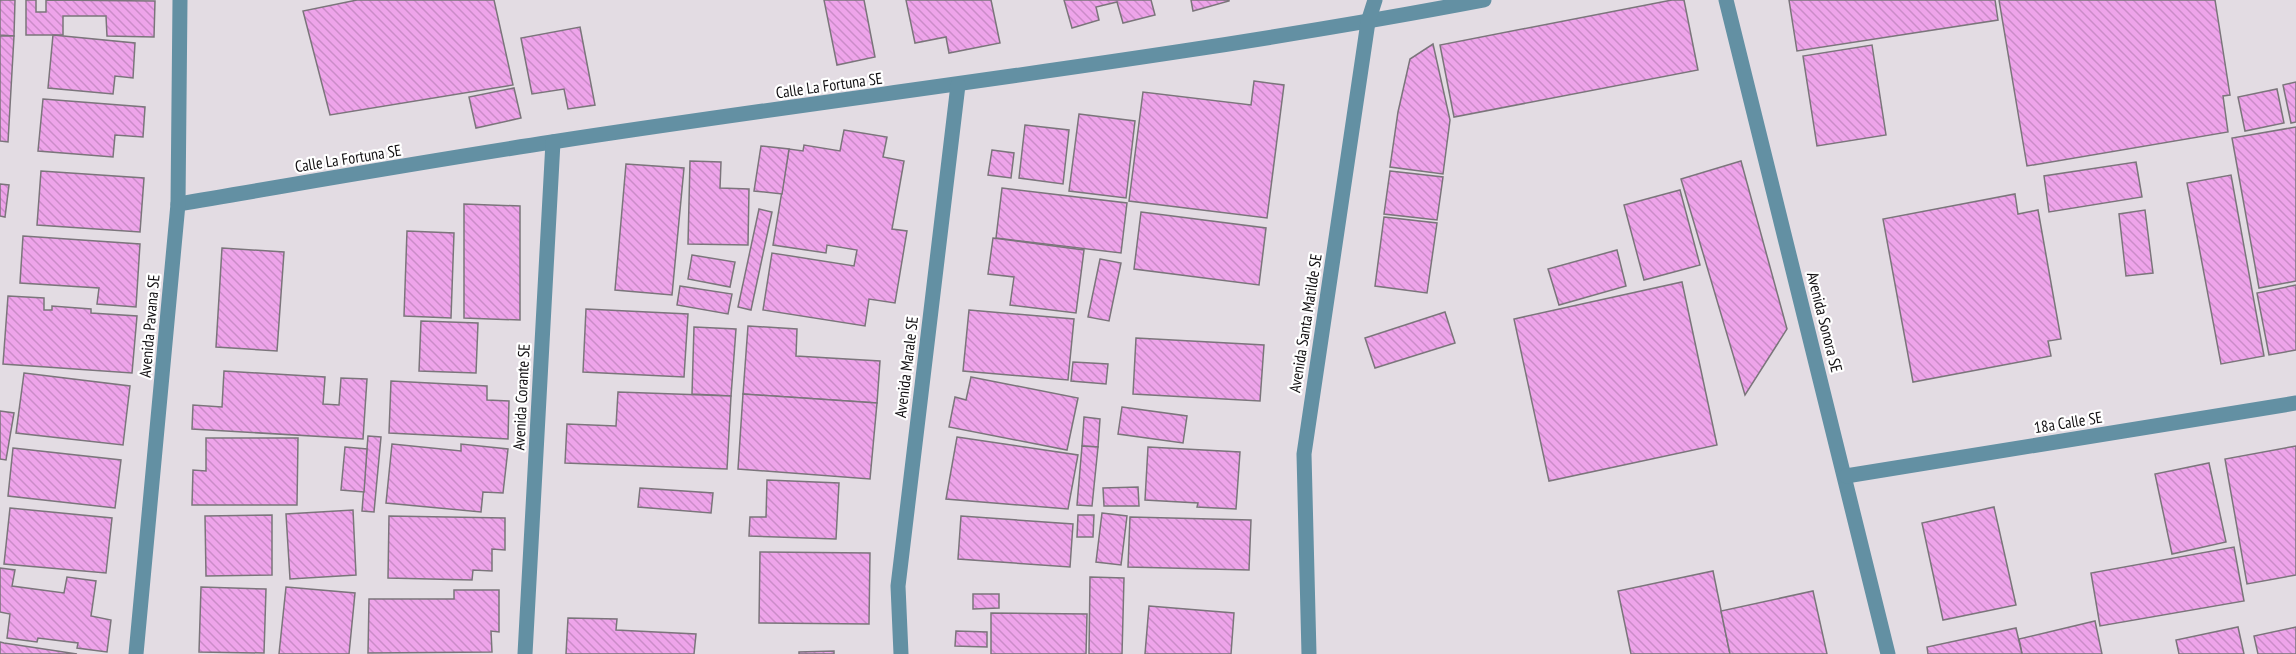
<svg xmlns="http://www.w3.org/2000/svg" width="2296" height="654" font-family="'PT Sans Narrow',sans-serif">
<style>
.building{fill:url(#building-back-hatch);stroke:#7b757b;stroke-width:1.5}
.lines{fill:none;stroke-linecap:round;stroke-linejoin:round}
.minor{stroke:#6390a3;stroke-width:15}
.labels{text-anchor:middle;stroke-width:4.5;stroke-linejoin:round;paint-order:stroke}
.street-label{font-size:16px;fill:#110f11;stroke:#fff}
</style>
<defs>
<pattern id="building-back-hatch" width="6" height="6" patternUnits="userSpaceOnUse" patternTransform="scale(1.5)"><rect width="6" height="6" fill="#eea4ea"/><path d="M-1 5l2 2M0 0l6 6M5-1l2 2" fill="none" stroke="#cb8cc8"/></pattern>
</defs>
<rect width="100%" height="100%" fill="#e3dce3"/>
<!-- building -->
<g class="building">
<polygon points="0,0 15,0 14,36 0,35"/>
<polygon points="26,0 36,0 36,12 46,12 46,0 155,1 154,37 107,36 106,16 63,16 63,35 26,35"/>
<polygon points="357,0 494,0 513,85 330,115 303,11"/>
<polygon points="824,0 864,0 875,57 837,65"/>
<polygon points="906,0 991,0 1000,43 949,53 946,37 915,43"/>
<polygon points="1064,0 1151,0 1155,15 1123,23 1117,2 1096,7 1099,20 1072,28"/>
<polygon points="1191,0 1229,0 1229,1 1193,11"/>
<polygon points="1672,0 1684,0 1698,70 1454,117 1440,45"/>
<polygon points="1789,0 1995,0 1998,20 1797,51"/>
<polygon points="1999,0 2215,0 2230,95 2223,96 2228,132 2027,166"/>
<polygon points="580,27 595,105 568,109 564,89 532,94 521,38"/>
<polygon points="53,35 135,43 133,78 115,76 113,94 48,88"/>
<polygon points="0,36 14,36 8,142 0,141"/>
<polygon points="1433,44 1450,120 1443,174 1390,167 1398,112 1410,59"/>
<polygon points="1872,45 1886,135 1817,146 1803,56"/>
<polygon points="1254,81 1284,85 1267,218 1129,201 1143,92 1251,105"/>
<polygon points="2296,82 2296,122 2291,123 2283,85"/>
<polygon points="514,88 521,118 476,128 469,97"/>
<polygon points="2277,89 2284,123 2245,131 2238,97"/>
<polygon points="43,99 145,107 143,137 115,135 113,157 38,151"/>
<polygon points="1079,114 1135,121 1126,198 1069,191"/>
<polygon points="1025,125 1069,130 1063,184 1019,178"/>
<polygon points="2296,127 2296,281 2259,288 2232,138"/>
<polygon points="844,130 887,137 883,157 904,161 892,229 907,231 895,303 869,299 865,326 763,310 772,253 854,266 857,250 827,245 826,253 773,245 789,149 803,151 804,145 840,151"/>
<polygon points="761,146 789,149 782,194 754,191"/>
<polygon points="992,150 1014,153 1011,178 988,175"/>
<polygon points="690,161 721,162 720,188 749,189 748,245 688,244"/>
<polygon points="1741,161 1787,329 1745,395 1681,179"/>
<polygon points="2136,162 2142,197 2049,212 2044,176"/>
<polygon points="626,164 684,168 672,295 615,290"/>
<polygon points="41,171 144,178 140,232 37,225"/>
<polygon points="1390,171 1443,177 1437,220 1384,214"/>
<polygon points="2231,175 2264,356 2221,364 2187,183"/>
<polygon points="0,184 9,185 5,217 0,216"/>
<polygon points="1002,188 1127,203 1121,253 996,238"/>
<polygon points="1680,190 1700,265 1644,280 1624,205"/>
<polygon points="2015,194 2018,214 2038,210 2061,339 2048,341 2051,356 1913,382 1883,219"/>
<polygon points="464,204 520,206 520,320 464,318"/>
<polygon points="759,209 772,212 751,310 738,307"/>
<polygon points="2145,210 2153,273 2126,276 2119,214"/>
<polygon points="1141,212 1266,228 1259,285 1134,269"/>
<polygon points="1384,217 1437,223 1427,293 1375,286"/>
<polygon points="407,231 454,233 451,318 404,316"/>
<polygon points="23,236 140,244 136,307 97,304 99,288 20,283"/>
<polygon points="993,238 1084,250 1076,313 1010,305 1014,277 988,274"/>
<polygon points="222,248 284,252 277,351 216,347"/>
<polygon points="1617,250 1626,286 1559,305 1548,269"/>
<polygon points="692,255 735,262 730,287 688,279"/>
<polygon points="1100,259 1121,263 1109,321 1088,317"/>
<polygon points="1682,282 1717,445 1549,481 1514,319"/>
<polygon points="2296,285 2296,350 2269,355 2257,293"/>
<polygon points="680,286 732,294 728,314 677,305"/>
<polygon points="8,296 44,298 44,310 52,310 52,306 91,309 91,313 137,316 132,373 3,364"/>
<polygon points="586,309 688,314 684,377 583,372"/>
<polygon points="969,310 1074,319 1068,380 963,371"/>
<polygon points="1445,312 1455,343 1375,368 1365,338"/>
<polygon points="421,321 478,323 476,373 419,371"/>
<polygon points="748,326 797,329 796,356 880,361 877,403 743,394"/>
<polygon points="694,327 736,329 731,396 692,394"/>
<polygon points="1136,338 1264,345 1260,401 1133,394"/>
<polygon points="1073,362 1108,364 1106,384 1071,381"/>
<polygon points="224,371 325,377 323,404 339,405 341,378 367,379 363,439 192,429 193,405 222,407"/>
<polygon points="24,373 130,386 123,445 16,433"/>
<polygon points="971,377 1078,398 1067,450 949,427 955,397 966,400"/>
<polygon points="391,381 487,386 487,400 509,401 508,439 389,433"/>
<polygon points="618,392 731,396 727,469 565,463 567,424 616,426"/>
<polygon points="743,394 877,403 870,479 738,469"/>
<polygon points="1122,407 1187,416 1183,443 1118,434"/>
<polygon points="0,411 14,413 6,460 0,459"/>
<polygon points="1084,417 1100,419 1098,447 1082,446"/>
<polygon points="368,436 381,437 374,512 362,511"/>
<polygon points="957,437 1078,455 1068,509 946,499"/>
<polygon points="206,438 298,438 297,505 192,505 193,470 206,471"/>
<polygon points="392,444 461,451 461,444 508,449 503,493 483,492 481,512 386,503"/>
<polygon points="1082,446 1098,447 1092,506 1077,505"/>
<polygon points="2296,446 2296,575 2247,584 2225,459"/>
<polygon points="345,447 367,449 364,492 341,490"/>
<polygon points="1148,447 1240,452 1236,509 1197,507 1198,503 1145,500"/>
<polygon points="13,448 121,460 115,508 8,496"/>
<polygon points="2209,463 2226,542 2172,554 2155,474"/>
<polygon points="767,480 839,483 836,539 749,536 750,517 766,517"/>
<polygon points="1138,487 1139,506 1104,506 1103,488"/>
<polygon points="640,488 713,493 711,513 638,507"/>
<polygon points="1994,507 2016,605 1943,620 1922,523"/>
<polygon points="10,508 112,518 106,573 4,564"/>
<polygon points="353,510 356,575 290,579 286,514"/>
<polygon points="1102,513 1127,516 1121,565 1096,562"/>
<polygon points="272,515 272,575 206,576 205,516"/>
<polygon points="1078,515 1094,515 1093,537 1077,537"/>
<polygon points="389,516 505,518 505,550 492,549 492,571 473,570 472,580 388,578"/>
<polygon points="961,516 1073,524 1070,567 958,559"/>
<polygon points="1130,517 1251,520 1249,570 1128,567"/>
<polygon points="2234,547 2244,601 2100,626 2091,573"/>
<polygon points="760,552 870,553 869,624 759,623"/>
<polygon points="0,568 15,570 12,586 64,593 67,577 96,581 91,616 111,620 107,652 77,648 78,643 38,638 37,642 7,638 10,614 0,612"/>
<polygon points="1713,571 1730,654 1631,654 1618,591"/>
<polygon points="1090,577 1124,578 1122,654 1089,654"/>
<polygon points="201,587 266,589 264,653 199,652"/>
<polygon points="286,587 355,593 349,654 279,654"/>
<polygon points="454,590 499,590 499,632 491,631 492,652 368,653 369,599 454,599"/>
<polygon points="1813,591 1827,654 1730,654 1721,611"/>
<polygon points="973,594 999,594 999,608 973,609"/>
<polygon points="1149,606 1234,613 1231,654 1145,654"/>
<polygon points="991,613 1087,614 1086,654 991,654"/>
<polygon points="568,618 617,619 616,630 696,634 694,654 566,654"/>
<polygon points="2095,621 2102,654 2022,654 2019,639"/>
<polygon points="2238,627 2244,654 2179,654 2176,640"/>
<polygon points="2296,627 2296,654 2258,654 2254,636"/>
<polygon points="2016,628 2022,654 1928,654 1927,647"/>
<polygon points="956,631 987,632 987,647 955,646"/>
<polygon points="0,642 4,643 77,654 0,654"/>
<polygon points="834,651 834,654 799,654 799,652"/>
</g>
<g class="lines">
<!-- minor -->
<g class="minor">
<polyline points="1726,0 1888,654"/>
<path d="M178,204c125,-21 249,-43 374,-62 311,-48 623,-83 932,-142"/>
<polyline points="1846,476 2296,403"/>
<polyline points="136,654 178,204 180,0"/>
<polyline points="525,654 553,142"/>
<polyline points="901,654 898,586 958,85"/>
<polyline points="1309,654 1304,454 1368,22 1375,0"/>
</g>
</g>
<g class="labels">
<!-- street labels -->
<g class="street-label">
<text transform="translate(829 85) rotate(-8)" y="6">Calle La Fortuna SE</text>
<text transform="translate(348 158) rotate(-9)" y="6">Calle La Fortuna SE</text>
<text transform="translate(1825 322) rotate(76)" y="6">Avenida Sonora SE</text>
<text transform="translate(1305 323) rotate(-81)" y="6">Avenida Santa Matilde SE</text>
<text transform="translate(149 326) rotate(-85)" y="6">Avenida Pavana SE</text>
<text transform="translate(906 367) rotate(-83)" y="6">Avenida Marale SE</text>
<text transform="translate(521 397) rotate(-87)" y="6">Avenida Corante SE</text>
<text transform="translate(2068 422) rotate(-9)" y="6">18a Calle SE</text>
</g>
</g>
</svg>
